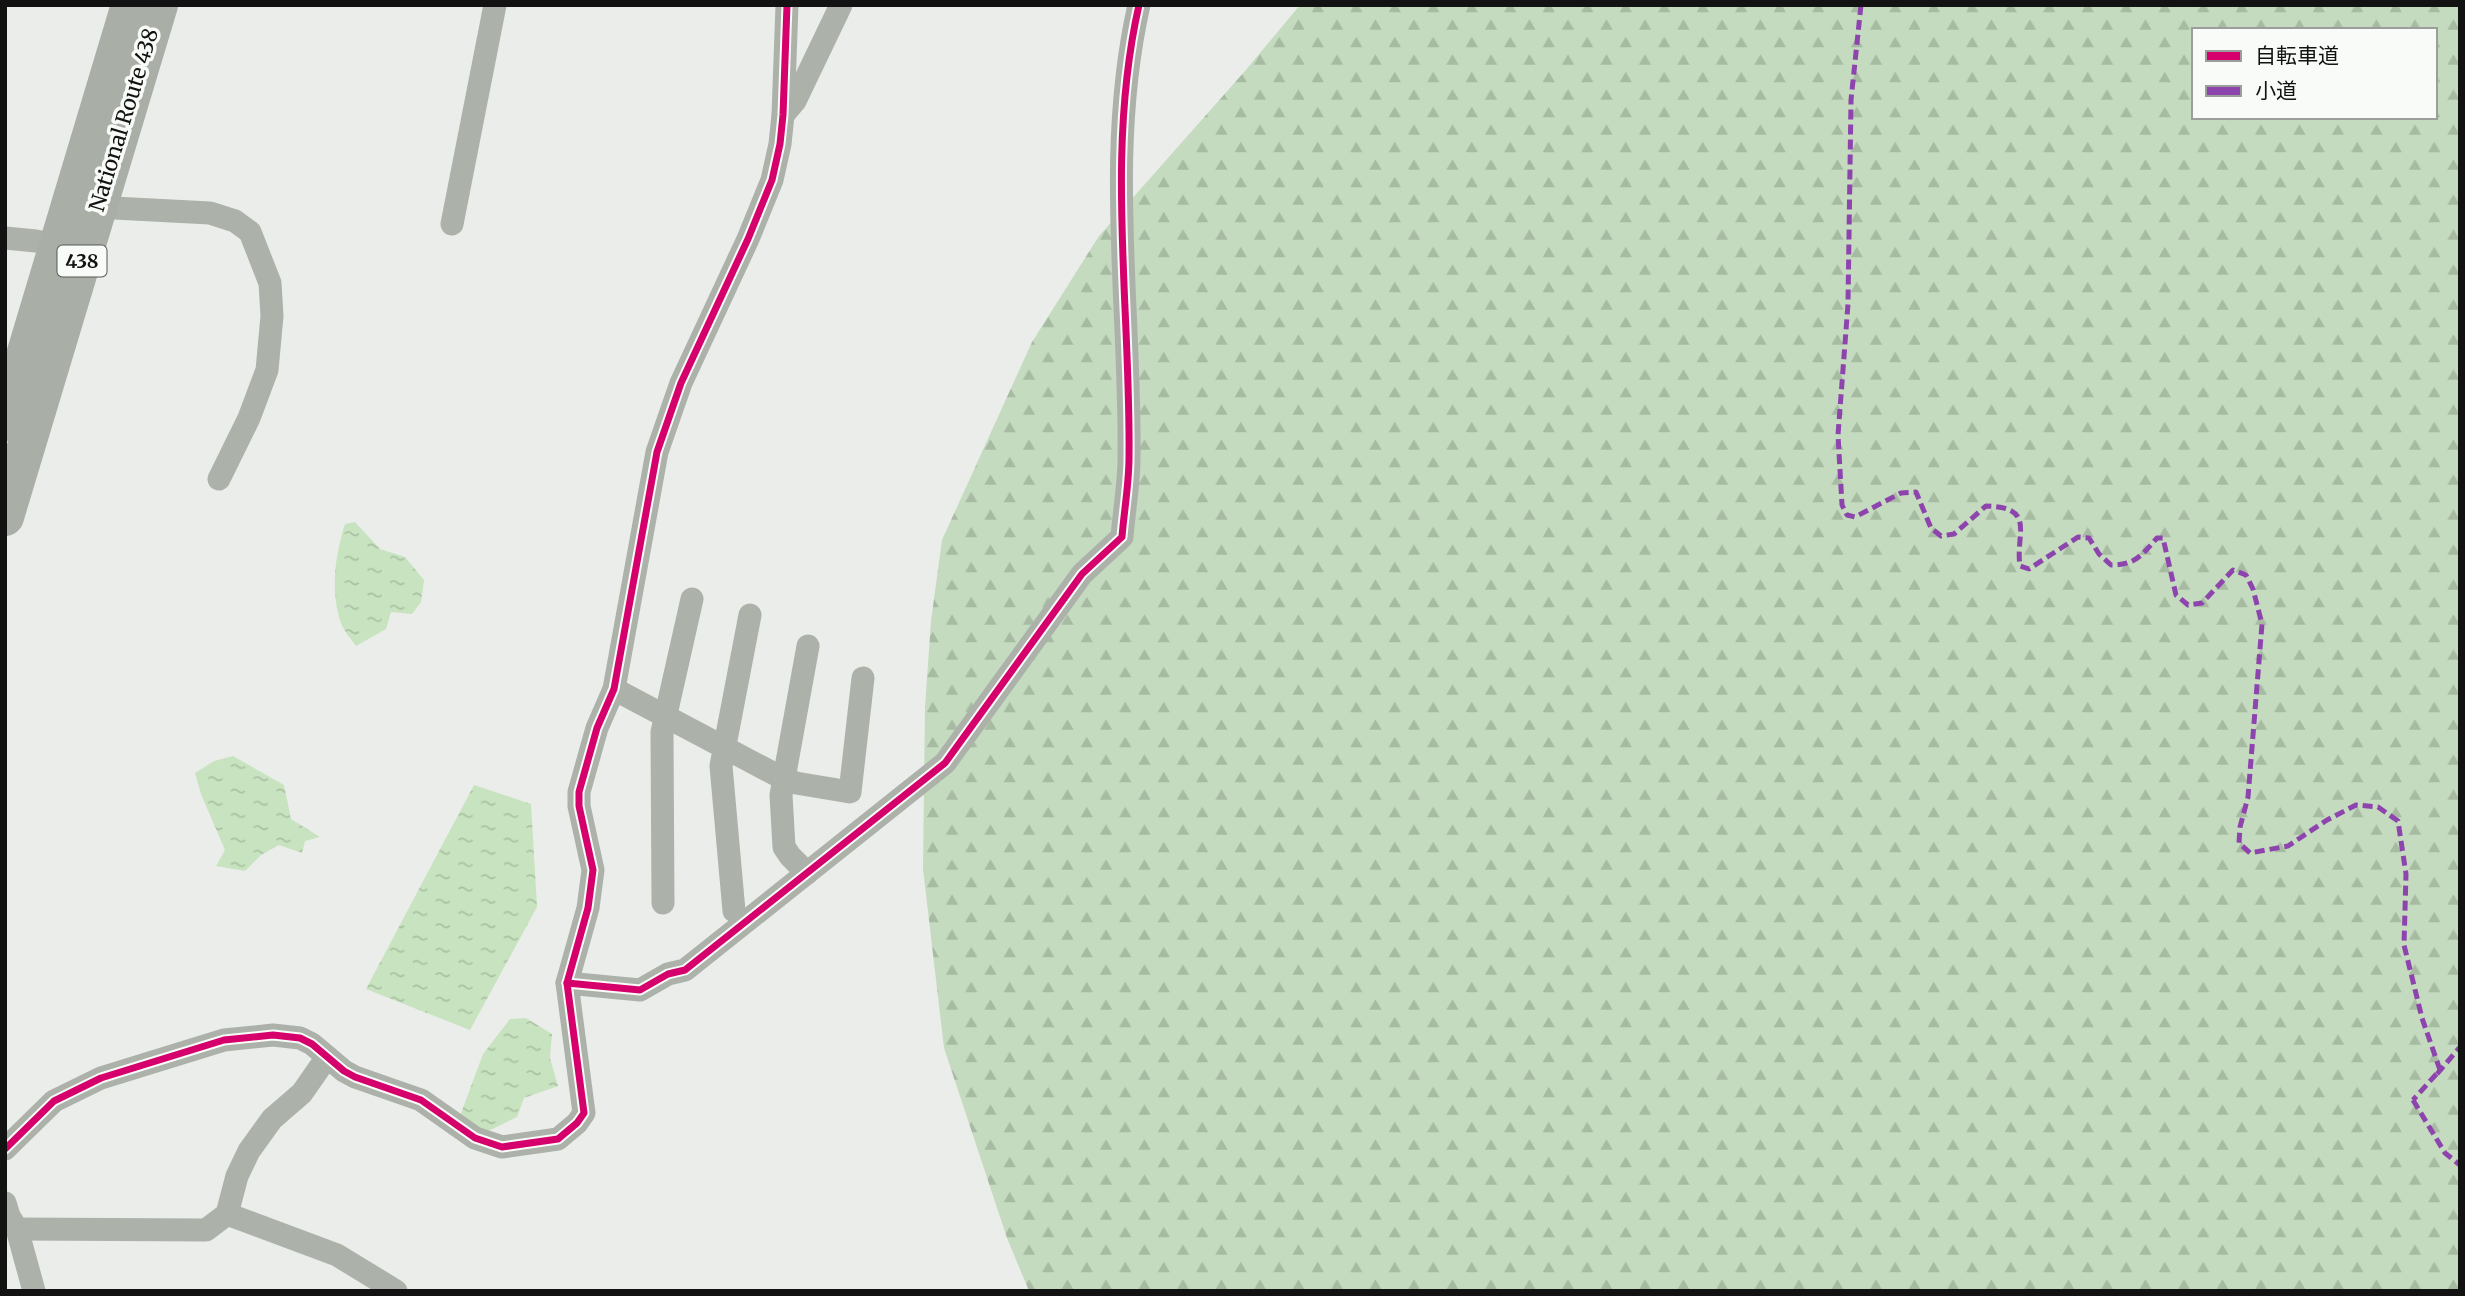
<svg xmlns="http://www.w3.org/2000/svg" width="2465" height="1296" font-family="Merriweather,'Noto Sans JP',serif">
<style>
.forest{fill:url(#forest-firs);fill-rule:evenodd}
.water{fill:url(#water-ripples)}
.lines{fill:none;stroke-linecap:round;stroke-linejoin:round}
.street{stroke:#acb2aa;stroke-width:23}
.highway{stroke:#a9aea6;stroke-width:38}
.quiet{stroke:#8e44ad;stroke-width:5;stroke-dasharray:10 5;stroke-linecap:butt}
.cycleway-casing{stroke:#f8fbf7;stroke-width:11}
.cycleway{stroke:#d6006c;stroke-width:7}
.labels{text-anchor:middle;stroke-width:7;stroke-linejoin:round;paint-order:stroke}
.shield{fill:#f8fbf7;stroke:#565856;stroke-width:2}
.shield-label{font-size:19px;font-weight:bold;fill:#111211}
.street-label{font-size:21px;fill:#111211;stroke:#f8fbf7}
</style>
<defs>
<pattern id="forest-firs" width="22" height="20" patternUnits="userSpaceOnUse" patternTransform="scale(1.75)"><rect width="22" height="20" fill="#c4dbbf"/><path d="M5 1l3.5 6h-7zM16 11l3.5 6h-7z" fill="#a7bba3"/></pattern>
<pattern id="water-ripples" width="26" height="14" patternUnits="userSpaceOnUse" patternTransform="scale(1.75)"><rect width="26" height="14" fill="#c7e3bf"/><path d="M2 4q2-2 4 0t4 0M15 11q2-2 4 0t4 0" fill="none" stroke="#aac2a3"/></pattern>
</defs>
<rect width="100%" height="100%" fill="#ebedea"/>
<!-- forest -->
<path class="forest" d="M1300,5h1160v1286h-1431l-22,-53 -63,-190 -21,-179 2,-162 6,-86 11,-81 90,-198 67,-106 146,-165zM2194,30h241v87h-241z"/>
<!-- water -->
<g class="water">
<path d="M355,522l25,27 25,8 19,23 -3,22 -9,12 -21,-2 -5,17 -30,17c-5,-7 -12,-15 -15,-23 -11,-32 -6,-67 4,-99z"/>
<polygon points="233,756 284,785 291,819 320,837 305,841 302,853 279,845 261,855 245,871 216,866 225,850 201,794 195,773 214,761"/>
<polygon points="474,785 531,804 537,907 470,1030 366,989"/>
<polygon points="526,1018 552,1034 550,1058 558,1086 524,1098 517,1117 486,1132 460,1116 483,1054 510,1019"/>
</g>
<g class="lines">
<!-- street -->
<g class="street">
<polyline points="783,115 795,101 841,5"/>
<polyline points="89,204 114,208 210,213 235,221 250,232 270,283 272,316 267,370 249,418 219,479"/>
<polyline points="452,224 495,5"/>
<polyline points="5,238 36,241 68,247"/>
<polyline points="614,689 784,779 796,783 850,792 863,678"/>
<polyline points="807,873 790,856 784,847 781,795 808,646"/>
<polyline points="663,903 662,732 692,599"/>
<polyline points="734,911 721,766 750,615"/>
<path d="M567,983l73,7 28,-16 17,-4 260,-207 137,-189 40,-37c2,-26 7,-53 7,-79 2,-151 -24,-304 10,-453"/>
<polyline points="5,1149 54,1101 101,1078 224,1040 273,1035 300,1038 312,1044 344,1071 355,1077 421,1100 475,1138 502,1147 558,1139 577,1123 584,1113 567,983 588,908 593,870 579,806 579,792 597,728 614,689 657,452 681,383 748,239 772,180 780,144 783,115 787,5"/>
<polyline points="5,1203 9,1216 17,1229 34,1291"/>
<polyline points="227,1214 337,1255 396,1291"/>
<polyline points="17,1229 206,1230 227,1214 237,1176 249,1151 272,1119 302,1093 327,1057"/>
</g>
<!-- highway -->
<g class="highway">
<polyline points="5,422 130,5"/>
<polyline points="5,517 159,5"/>
</g>
<!-- quiet -->
<g class="quiet">
<path d="M1861,5l-10,95 -3,204 -10,131 4,70 5,10 8,2 46,-24 15,-1 15,36 10,8 13,-2 32,-28c51,1 29,28 34,60l9,3 49,-32 11,1 10,16 12,11c24,0 30,-9 46,-27h6l13,57 12,10 14,-2 31,-33 13,5 7,14 9,35 -14,173 -8,30 -1,16 11,10 38,-7 39,-26 29,-15 22,2 20,14 8,53 -2,71 18,73 18,52 -27,30"/>
<polyline points="2437,1074 2460,1047"/>
<polyline points="2413,1100 2445,1153 2460,1165"/>
</g>
<!-- cycleway casing -->
<g class="cycleway-casing">
<g id="cycleway">
<path d="M567,983l73,7 28,-16 17,-4 260,-207 137,-189 40,-37c2,-26 7,-53 7,-79 2,-151 -24,-304 10,-453"/>
<polyline points="5,1149 54,1101 101,1078 224,1040 273,1035 300,1038 312,1044 344,1071 355,1077 421,1100 475,1138 502,1147 558,1139 577,1123 584,1113 567,983 588,908 593,870 579,806 579,792 597,728 614,689 657,452 681,383 748,239 772,180 780,144 783,115 787,5"/>
</g>
</g>
<!-- cycleway -->
<use href="#cycleway" class="cycleway"/>
</g>
<g class="labels">
<!-- shield labels -->
<rect class="shield" x="57.5" y="245.5" width="49" height="31" rx="5"/>
<g class="shield-label">
<text x="82" y="268">438</text>
</g>
<!-- street labels -->
<g class="street-label">
<text transform="translate(124 120) rotate(-73)" y="7">National Route 438</text>
</g>
</g>
<!-- border -->
<rect width="2465" height="1296" fill="none" stroke="#111211" stroke-width="14"/>
<!-- legend -->
<rect x="2192" y="28" width="245" height="91" fill="#f8fbf7" stroke="#9c9e9b" stroke-width="2"/>
<rect x="2206" y="51" width="35" height="10" fill="#d6006c" stroke="#9c9e9b" stroke-width="2"/>
<text x="2255" y="63" font-size="21" fill="#111211">自転車道</text>
<rect x="2206" y="86" width="35" height="10" fill="#8e44ad" stroke="#9c9e9b" stroke-width="2"/>
<text x="2255" y="98" font-size="21" fill="#111211">小道</text>
</svg>
